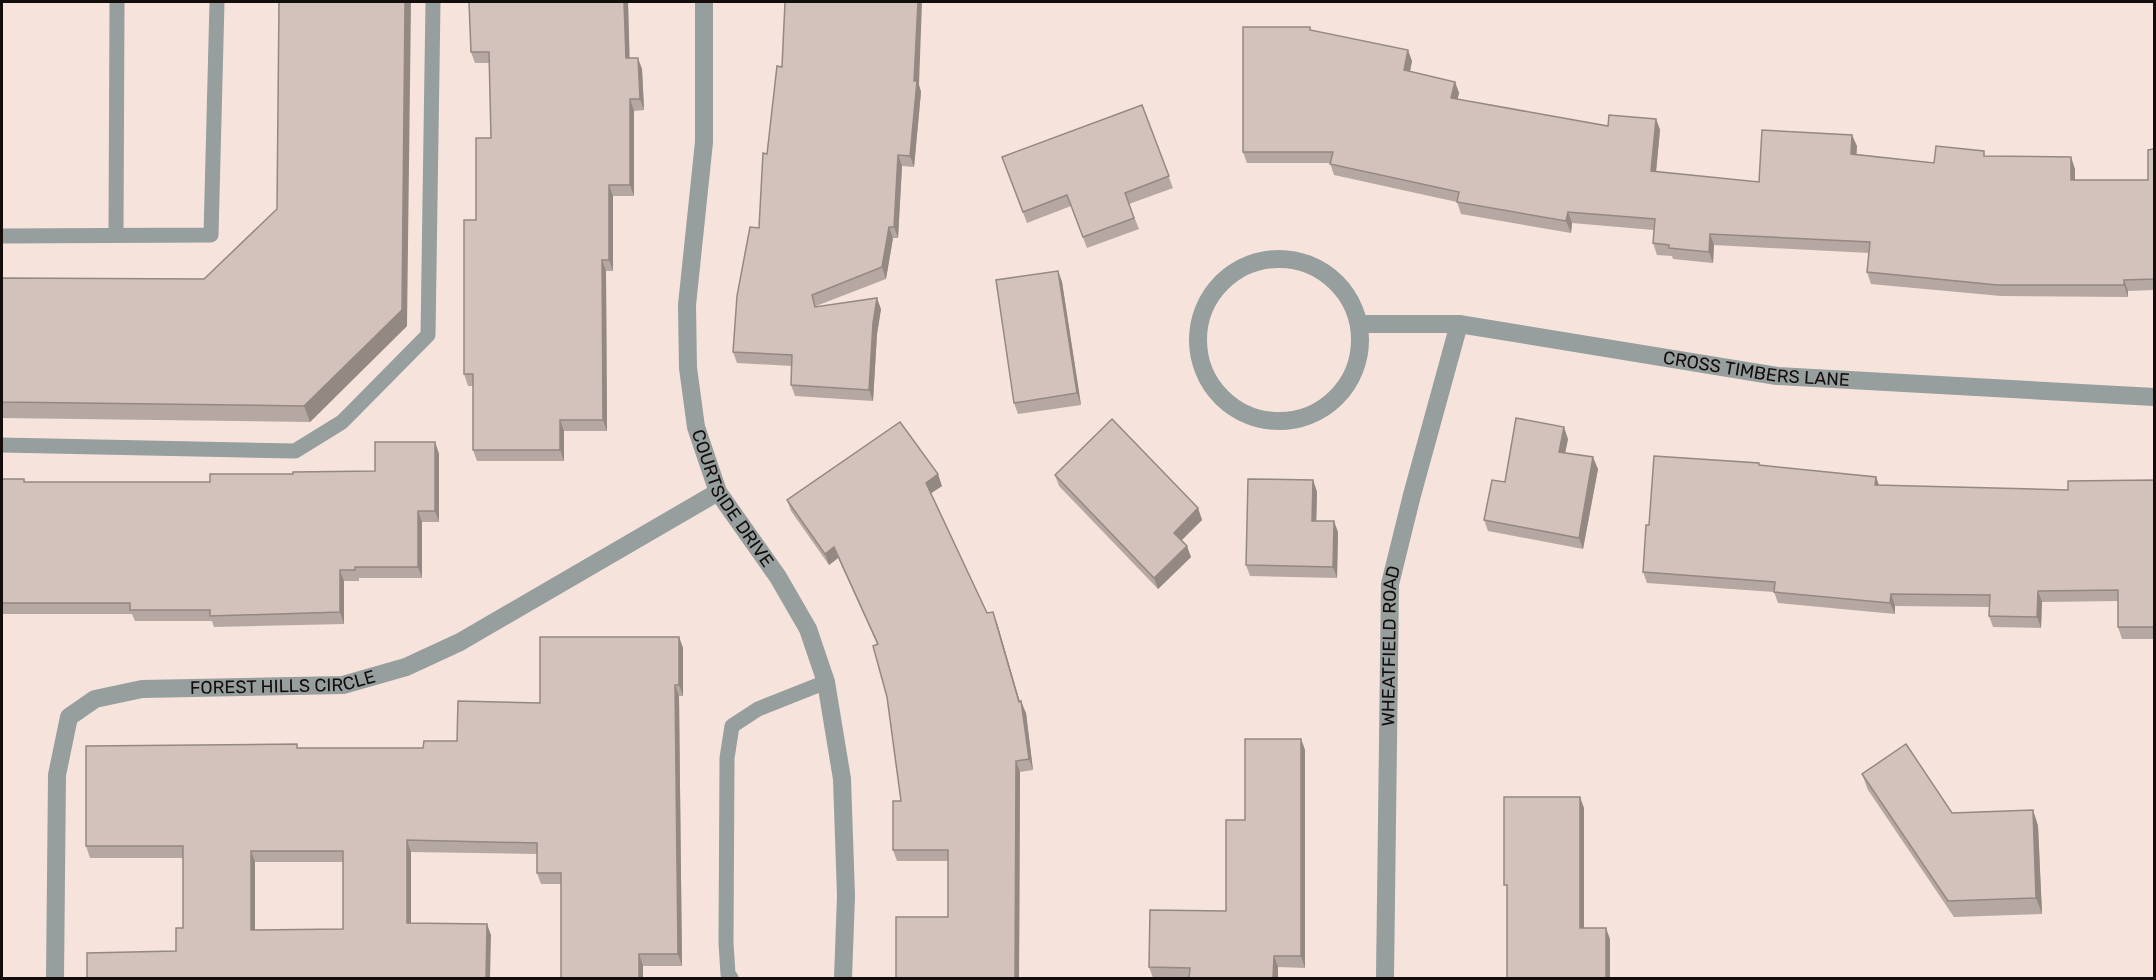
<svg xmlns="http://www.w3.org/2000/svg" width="2156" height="980" font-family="Rubik,sans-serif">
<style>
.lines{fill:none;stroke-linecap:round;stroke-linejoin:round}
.lane{stroke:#969e9e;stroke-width:15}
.street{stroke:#969e9e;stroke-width:18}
.wall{fill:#b5a7a1;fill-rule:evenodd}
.shaded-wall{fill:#948883}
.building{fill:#d3c2bb;stroke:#948883;stroke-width:1.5;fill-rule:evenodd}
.labels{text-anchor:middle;stroke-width:4.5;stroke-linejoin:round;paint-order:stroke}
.street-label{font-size:18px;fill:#130d0b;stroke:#fdf2ee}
</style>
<rect width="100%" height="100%" fill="#f5e3dc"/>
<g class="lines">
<!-- lane -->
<g class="lane">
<polyline points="116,235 117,2"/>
<polyline points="2,236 211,235 217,2"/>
<polyline points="2,445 295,451 342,422 428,335 433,2"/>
<polyline points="731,978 728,974 726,943 727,758 732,726 758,709 826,682"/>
</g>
<!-- street -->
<g class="street">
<path id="s1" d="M704,2v140l-17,163 1,63 8,59 22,65 60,85 30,52 18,53 16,97 4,117 -3,82"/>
<circle cx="1279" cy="340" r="81"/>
<path id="s2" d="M1361,324h98l318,52 377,21"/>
<path id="s3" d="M55,978l2,-203 12,-58 26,-18 47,-10 201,-4 63,-18 54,-25 258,-150"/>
<path id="s4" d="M1385,978l5,-394 22,-89 47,-171"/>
</g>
</g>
<!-- wall -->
<g class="wall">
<polygon points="469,2 628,2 629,58 642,69 644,110 634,111 634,196 613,196 613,271 606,271 607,431 564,431 564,461 477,461 473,450 473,386 468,386 464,374 476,220 491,138 489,63 475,63 471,52"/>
<polygon points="1310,27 1311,30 1412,61 1410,71 1455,82 1459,93 1457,100 1608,126 1656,119 1660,130 1656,172 1759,182 1857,146 1856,154 1934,163 1986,156 2075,169 2075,180 2148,180 2154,149 2154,290 2128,291 2128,297 2001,296 1871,284 1867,272 1869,253 1714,245 1713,263 1673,259 1672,256 1657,255 1653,243 1654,230 1572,223 1571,233 1461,214 1457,202 1334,175 1330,163 1247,163 1243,152"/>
<polygon points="919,85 921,92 914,167 902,166 898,238 893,238 886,279 816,306 881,309 877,334 873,401 795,396 791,385 792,366 737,363 733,352 759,228 767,154"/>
<polygon points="1142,105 1173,188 1129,204 1139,229 1087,248 1071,206 1027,223 1002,157"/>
<polygon points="1058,271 1062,282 1081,405 1018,414 1014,403"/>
<polygon points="2,278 407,326 310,422 2,418"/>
<polygon points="1568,439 1565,453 1598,469 1583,549 1488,531 1484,520 1505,482"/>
<polygon points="435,442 439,454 439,522 422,522 422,578 359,578 359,581 344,581 344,624 214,627 212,621 135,621 132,614 2,614 2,479 24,479 25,482 210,482 293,474 375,471"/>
<polygon points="1759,463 1759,465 1876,477 1879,486 2068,490 2154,480 2154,639 2122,639 2118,627 2118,601 2042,602 2041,628 1993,627 1989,616 1989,607 1895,606 1895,614 1778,603 1774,592 1647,583 1643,572 1649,525"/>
<polygon points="1055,475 1198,508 1202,520 1181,540 1191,557 1158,589 1059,486"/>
<polygon points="1313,480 1317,492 1316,521 1338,532 1337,578 1250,576 1246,565"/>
<polygon points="942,486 931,493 987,613 997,623 1020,702 1026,713 1033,770 1020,772 1019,978 896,978 948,917 948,861 897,861 893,850 901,801 887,697 877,644 838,558 829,565 791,511 787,500"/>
<path d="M679,637l4,11v48h-4l3,270h-39v12l-82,-94h-20l-4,-11v-19l-126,-2v71l80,12 -315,16 7,-23v-70h-93l-4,-12 213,-98h124l34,-7zM255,862h88v67l-88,1z"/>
<polygon points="1301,739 1305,750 1305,968 1278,967 1278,978 1153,978 1149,967 1226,911 1245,820"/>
<polygon points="1862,774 1952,813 2033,810 2038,826 2042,914 1954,917 1868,790"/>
</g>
<!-- shaded-wall -->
<g class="shaded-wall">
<polygon points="405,2 411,2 407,326 310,422 304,406"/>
<polygon points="624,2 628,2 630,70 626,58"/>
<polygon points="918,2 922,2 919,85 921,92 914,167 910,156 914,81"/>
<polygon points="1408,50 1412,61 1408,81 1404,70"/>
<polygon points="638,58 642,69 644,110 640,99"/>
<polygon points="1455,82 1459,93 1455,110 1451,98"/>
<polygon points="630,99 634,111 634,196 630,185"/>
<polygon points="1656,119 1660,130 1655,182 1651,171"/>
<polygon points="1852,135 1857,146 1856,165 1851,154"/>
<polygon points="898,155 902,166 898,238 894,227"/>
<polygon points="2071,157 2075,169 2075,191 2071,180"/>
<polygon points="609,185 613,196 613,271 609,260"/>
<polygon points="1568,212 1572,223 1571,233 1566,221"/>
<polygon points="889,227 893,238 886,279 882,267"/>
<polygon points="1710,234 1714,245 1713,263 1709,252"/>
<polygon points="602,260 606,271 607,431 603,420"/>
<polygon points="1058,271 1062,282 1081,405 1077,393"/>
<polygon points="2124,280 2128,291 2128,297 2124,285"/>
<polygon points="877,298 881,309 877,334 873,401 869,390 873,323"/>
<polygon points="560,420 564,431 564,461 560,450"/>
<polygon points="1564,427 1568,439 1563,463 1559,452"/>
<polygon points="435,442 439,454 439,522 435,511"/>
<polygon points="1593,457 1598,469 1583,549 1579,538"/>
<polygon points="938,474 942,486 930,494 926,483"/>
<polygon points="1876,477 1880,488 1875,485"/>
<polygon points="1313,480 1317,492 1316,532 1312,521"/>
<polygon points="1198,508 1202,520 1178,544 1174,533"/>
<polygon points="418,511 422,522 422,578 418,567"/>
<polygon points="1334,521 1338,532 1337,578 1333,567"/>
<polygon points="1187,546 1191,557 1158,589 1154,578"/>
<polygon points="834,547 838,558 829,565 825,554"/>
<polygon points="340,570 344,581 344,624 340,612"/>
<polygon points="2038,591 2042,602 2041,628 2037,617"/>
<polygon points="1891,594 1895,606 1895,614 1890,603"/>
<polygon points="993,612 997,623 1023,713 1019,702"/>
<polygon points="679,637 683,648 683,696 679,685"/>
<polygon points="675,685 679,696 682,966 678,954"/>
<polygon points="1021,701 1026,713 1033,770 1029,759"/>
<polygon points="1301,739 1305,750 1305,968 1301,956"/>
<polygon points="1016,761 1020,772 1019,978 1015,978"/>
<polygon points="1580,797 1584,808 1584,939 1580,928"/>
<polygon points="2033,810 2038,826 2042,914 2036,898"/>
<polygon points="407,840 411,852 411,934 407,923"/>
<polygon points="251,851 255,862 255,941 251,930"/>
<polygon points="487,924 491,935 490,978 486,978"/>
<polygon points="1606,928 1610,939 1610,978 1606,978"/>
<polygon points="639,954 643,966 643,978 639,978"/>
<polygon points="1274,956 1278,967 1278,978 1273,978"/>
</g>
<!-- building -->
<g class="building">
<polygon points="279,2 405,2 402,310 304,406 2,402 2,278 204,279 277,209"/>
<polygon points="469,2 624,2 626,58 638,58 640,99 630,99 630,185 609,185 609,260 602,260 603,420 560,420 560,450 473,450 473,374 464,374 464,220 476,220 476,138 491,138 489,52 471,52"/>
<polygon points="785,2 918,2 914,81 917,81 910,156 898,155 894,227 889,227 882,267 812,295 815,307 877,298 873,323 869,390 791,385 792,355 733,352 737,296 750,227 759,228 763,153 767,154 777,66 782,67"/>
<polygon points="1243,27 1310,27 1310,30 1408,50 1404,70 1455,82 1451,98 1608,126 1609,115 1656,119 1651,171 1759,182 1762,130 1852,135 1851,154 1934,163 1936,146 1984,151 1984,156 2071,157 2071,180 2148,180 2148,150 2154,149 2154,279 2124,280 2124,285 1997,285 1867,272 1870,242 1710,234 1709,252 1669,248 1669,245 1653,243 1655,219 1568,212 1566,221 1457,202 1459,192 1330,164 1333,152 1243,152"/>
<polygon points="1142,105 1169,176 1125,193 1134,218 1083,237 1067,195 1023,212 1002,157"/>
<polygon points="1058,271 1077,393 1014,403 996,280"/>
<polygon points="1516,418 1564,427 1559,452 1593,457 1579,538 1484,520 1492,480 1505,482"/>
<polygon points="1112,419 1198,508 1174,533 1187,546 1154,578 1055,475"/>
<polygon points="900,422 938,474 926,483 987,613 993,612 1019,702 1021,701 1029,759 1016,761 1015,978 896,978 896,917 948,917 948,850 893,850 893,801 901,801 887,697 873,646 878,644 834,547 825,554 787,500"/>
<polygon points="375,442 435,442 435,511 418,511 418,567 355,567 355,570 340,570 340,612 210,616 210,610 130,610 130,603 2,603 2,479 24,479 24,482 210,482 210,474 293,474 293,472 375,471"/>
<polygon points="1654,456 1759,463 1759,465 1876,477 1875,485 2068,490 2068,481 2154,480 2154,627 2118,627 2118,590 2038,591 2037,617 1989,616 1990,595 1891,594 1890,603 1774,592 1775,582 1643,572 1646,525 1649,525"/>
<polygon points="1248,479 1313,480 1312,521 1334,521 1333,567 1246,565"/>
<path d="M540,637h139v48h-4l3,269h-39v24h-78v-105h-24v-30l-130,-3v83l80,1 -1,54h-399v-25l89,-2v-23h7v-82h-97v-100l211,-2v4h126l1,-7h33l1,-40 82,2zM251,851h92v78l-92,1z"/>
<polygon points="1245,739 1301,739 1301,956 1274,956 1273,978 1189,978 1190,968 1149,967 1150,910 1226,911 1226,820 1245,820"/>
<polygon points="1906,744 1952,813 2033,810 2036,898 1948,901 1862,774"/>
<polygon points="1504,797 1580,797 1580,928 1606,928 1606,978 1507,978 1507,885 1504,885"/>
</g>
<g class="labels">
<!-- street labels -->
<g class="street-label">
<text dy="6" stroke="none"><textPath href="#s2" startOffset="399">CROSS TIMBERS LANE</textPath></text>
<text dy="6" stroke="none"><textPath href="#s1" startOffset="507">COURTSIDE DRIVE</textPath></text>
<text dy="6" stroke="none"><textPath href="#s4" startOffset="332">WHEATFIELD ROAD</textPath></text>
<text dy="6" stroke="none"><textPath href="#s3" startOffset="483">FOREST HILLS CIRCLE</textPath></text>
</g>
</g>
<!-- border -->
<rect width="2156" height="980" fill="none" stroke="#130d0b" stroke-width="6"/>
</svg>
